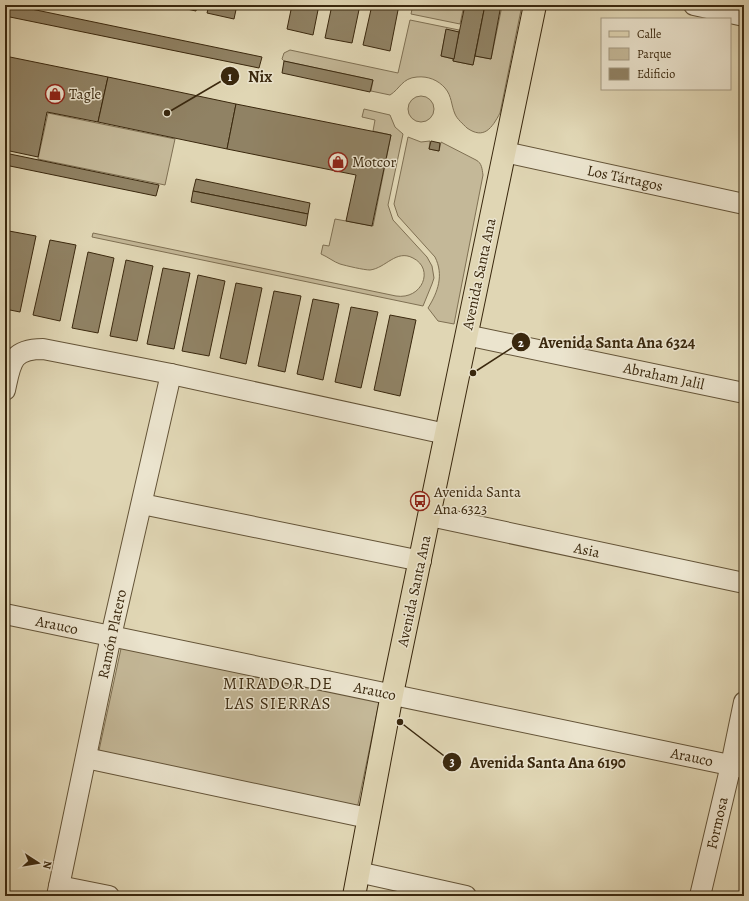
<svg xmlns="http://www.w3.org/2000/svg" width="749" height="901" font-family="Alegreya,serif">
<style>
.green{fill:#c4b898;stroke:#7f7053}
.building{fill:#908264;stroke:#3a280e}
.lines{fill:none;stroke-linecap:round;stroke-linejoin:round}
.street-casing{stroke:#645438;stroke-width:22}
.primary-casing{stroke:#3a280e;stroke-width:24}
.street{stroke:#ebe4ce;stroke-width:20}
.primary{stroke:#e0d6b4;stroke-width:22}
.labels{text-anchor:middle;stroke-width:3;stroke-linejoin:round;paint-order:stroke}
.poi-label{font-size:15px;fill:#3a280e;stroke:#ebe4ce;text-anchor:start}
.street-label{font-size:15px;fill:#3a280e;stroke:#ebe4ce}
.quarter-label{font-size:17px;letter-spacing:1px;fill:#3a280e;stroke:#ebe4ce}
.leader{fill:none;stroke:#3a280e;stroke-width:1.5}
.callout-dot{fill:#3a280e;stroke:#ebe4ce;stroke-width:1.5}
.mark-label{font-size:12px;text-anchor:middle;font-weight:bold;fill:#fff}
.callout-label{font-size:16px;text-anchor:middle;font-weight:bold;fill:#3a280e;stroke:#ebe4ce;stroke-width:3;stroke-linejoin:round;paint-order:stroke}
</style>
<rect width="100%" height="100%" fill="#e0d6b4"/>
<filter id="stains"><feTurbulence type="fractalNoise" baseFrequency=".005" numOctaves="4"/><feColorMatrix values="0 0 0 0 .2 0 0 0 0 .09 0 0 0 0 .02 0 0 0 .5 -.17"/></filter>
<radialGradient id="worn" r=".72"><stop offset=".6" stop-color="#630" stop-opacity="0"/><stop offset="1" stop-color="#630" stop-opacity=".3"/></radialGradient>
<!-- green -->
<g class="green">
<polygon points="413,5 464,5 460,24 411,14"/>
<path d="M500,5h22l-22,108c-8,15 -16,27 -33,15 -4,-4 -10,-9 -12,-14 -4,-9 -3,-18 -10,-26 -7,-8 -17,-12 -28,-11 -15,1 -17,12 -27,18l-19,-4 2,-11 -89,-19 -2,-2 2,-6 6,-3 108,23 12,-53 49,10v2l-13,-2 -5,26 12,3v2l20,4 2,-9 16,3 11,-53z"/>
<circle cx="421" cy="109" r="13"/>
<path d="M364,109l26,6 5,12 8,7 -15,71 5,15 34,37 5,9 2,12 -2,6 -9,22 -331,-69 1,-4 303,63c26,4 39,-27 17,-38 -17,-9 -27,10 -43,12 -6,0 -23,-4 -30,-6 -6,-2 -12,-7 -19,-10l2,-9 6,1 6,-27 38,7 18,-91 -18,-4 2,-11 -13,-3z"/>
<polygon points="48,113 175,139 165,185 38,159"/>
<path d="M408,137l13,5 9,-1 -1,8 10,2 2,-9 35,18c6,3 6,9 7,15l-29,149 -16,-3 -10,-13c10,-16 16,-33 7,-51l-37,-41 -4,-12z"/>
<polygon points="122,644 380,698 357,809 98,755"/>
</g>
<!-- building -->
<g class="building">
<polygon points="5,5 12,5 262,57 259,68 5,16"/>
<polygon points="169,5 197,5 196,11"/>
<polygon points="209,5 237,5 234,19 207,13"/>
<polygon points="292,5 319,5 313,35 287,29"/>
<polygon points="332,5 360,5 352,43 325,38"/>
<polygon points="372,5 399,5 390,51 363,45"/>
<polygon points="465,5 485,5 473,65 453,61"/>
<polygon points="485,5 501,5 491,59 475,56"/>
<polygon points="446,29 459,32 454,59 441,56"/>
<polygon points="5,56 108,77 98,122 47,112 38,157 5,150"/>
<polygon points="284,61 373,80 370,92 282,73"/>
<polygon points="108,77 236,104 227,149 98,122"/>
<polygon points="236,104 391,135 372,226 346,221 356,175 227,149"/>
<polygon points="431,141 440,143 439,151 429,149"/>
<polygon points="5,153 159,185 156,196 5,165"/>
<polygon points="196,179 310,203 308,214 193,191"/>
<polygon points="193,191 308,214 306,226 191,202"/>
<polygon points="9,231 36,236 20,312 5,309 5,251"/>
<polygon points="50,240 76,245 60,321 33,315"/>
<polygon points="88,252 114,258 98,333 72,328"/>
<polygon points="126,260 153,266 137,341 110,336"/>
<polygon points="163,268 190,273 174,349 147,344"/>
<polygon points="198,275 225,281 209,356 182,351"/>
<polygon points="236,283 262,288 246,364 220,358"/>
<polygon points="274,291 301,296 285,372 258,366"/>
<polygon points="313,299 339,304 323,380 297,374"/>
<polygon points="351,307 378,312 361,388 335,382"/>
<polygon points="390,315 416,320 400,396 374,390"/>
</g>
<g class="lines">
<!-- street casing -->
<g class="street-casing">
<g id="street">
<polyline points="694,5 744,16"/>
<polyline points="505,152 744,204"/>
<polyline points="466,335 744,393"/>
<path d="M5,390c6,-27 6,-41 38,-41l128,25 275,60"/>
<polyline points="142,504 421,561"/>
<polyline points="430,516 744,583"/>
<polyline points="5,614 744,768"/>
<polyline points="86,758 368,818"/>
<polyline points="358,872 466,896"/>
<polyline points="59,886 109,896"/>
<polyline points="57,896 111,636 171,374"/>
<polyline points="700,896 731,765 744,702"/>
</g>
</g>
<!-- primary casing -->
<g class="primary-casing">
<polyline id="primary" points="354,896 392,694 535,5"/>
</g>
<!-- street -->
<use href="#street" class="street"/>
<!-- primary -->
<use href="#primary" class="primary"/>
</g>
<!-- icons -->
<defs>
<g id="shop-ring" transform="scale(1)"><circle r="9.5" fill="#ebe4ce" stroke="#8f2418" stroke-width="1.5"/><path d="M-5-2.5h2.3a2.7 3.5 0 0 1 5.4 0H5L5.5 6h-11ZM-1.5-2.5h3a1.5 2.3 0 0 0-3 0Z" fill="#8f2418"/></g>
<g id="bus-ring" transform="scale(1)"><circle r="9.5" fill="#ebe4ce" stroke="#8f2418" stroke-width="1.5"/><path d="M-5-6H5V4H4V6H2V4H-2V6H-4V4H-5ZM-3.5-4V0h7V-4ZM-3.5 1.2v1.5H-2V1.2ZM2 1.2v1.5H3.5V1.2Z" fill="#8f2418"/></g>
</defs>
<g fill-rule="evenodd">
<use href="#shop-ring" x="55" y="94"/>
<use href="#shop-ring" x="338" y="162"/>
<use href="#bus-ring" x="420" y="501"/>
</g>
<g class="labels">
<!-- poi labels -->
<g class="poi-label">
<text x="69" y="99">Tagle</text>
<text x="352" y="167">Motcor</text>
<text x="434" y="497">Avenida Santa<tspan x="434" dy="17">Ana 6323</tspan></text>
</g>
<!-- street labels -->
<g class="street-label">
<text transform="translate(625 178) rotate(12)" y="5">Los Tártagos</text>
<text transform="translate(479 274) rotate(-78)" y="5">Avenida Santa Ana</text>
<text transform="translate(664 376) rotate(12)" y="5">Abraham Jalil</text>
<text transform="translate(587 550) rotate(12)" y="5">Asia</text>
<text transform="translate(414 591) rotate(-78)" y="5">Avenida Santa Ana</text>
<text transform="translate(57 625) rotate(12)" y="5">Arauco</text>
<text transform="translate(112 634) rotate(-78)" y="5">Ramón Platero</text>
<text transform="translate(375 691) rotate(12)" y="5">Arauco</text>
<text transform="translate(692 757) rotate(12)" y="5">Arauco</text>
<text transform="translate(717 823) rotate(-77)" y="5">Formosa</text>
</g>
<!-- quarter labels -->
<g class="quarter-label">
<text x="278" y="689">MIRADOR DE<tspan x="278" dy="20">LAS SIERRAS</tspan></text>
</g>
</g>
<!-- callouts -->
<path class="leader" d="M167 113L230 76M473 373L521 342M400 722L452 762"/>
<g class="callout-dot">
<circle cx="167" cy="113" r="4"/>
<circle cx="473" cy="373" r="4"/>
<circle cx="400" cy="722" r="4"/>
<circle cx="230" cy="76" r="10"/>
<circle cx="521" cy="342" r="10"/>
<circle cx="452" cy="762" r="10"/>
</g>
<g class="mark-label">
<text x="230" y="81">1</text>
<text x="521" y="347">2</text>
<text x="452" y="766">3</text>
</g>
<g class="callout-label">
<text x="260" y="82">Nix</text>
<text x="617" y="348">Avenida Santa Ana 6324</text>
<text x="548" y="768">Avenida Santa Ana 6190</text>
</g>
<!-- margin -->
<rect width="749" height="901" fill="none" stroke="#e0d6b4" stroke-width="20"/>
<rect x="6" y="6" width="737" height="889" fill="none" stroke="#3a280e" stroke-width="2"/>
<rect x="10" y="10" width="729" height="881" fill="none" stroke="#3a280e"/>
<!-- legend -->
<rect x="601" y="18" width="130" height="72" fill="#ebe4ce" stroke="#a49981"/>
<rect x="609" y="31" width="20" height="6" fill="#e0d6b4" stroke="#a49981"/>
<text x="637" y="38" font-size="12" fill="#3a280e">Calle</text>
<rect x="609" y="48" width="20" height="12" fill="#c4b898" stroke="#a49981"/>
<text x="637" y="58" font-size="12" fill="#3a280e">Parque</text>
<rect x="609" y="68" width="20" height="12" fill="#908264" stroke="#a49981"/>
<text x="637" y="78" font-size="12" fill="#3a280e">Edificio</text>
<!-- north arrow -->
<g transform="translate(38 863) rotate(102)" stroke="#ebe4ce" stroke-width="3" paint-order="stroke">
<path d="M0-3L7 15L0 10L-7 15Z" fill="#3a280e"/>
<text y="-6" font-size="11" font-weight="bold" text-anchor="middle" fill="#3a280e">N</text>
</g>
<rect width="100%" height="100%" filter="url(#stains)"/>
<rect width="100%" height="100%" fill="url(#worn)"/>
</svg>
